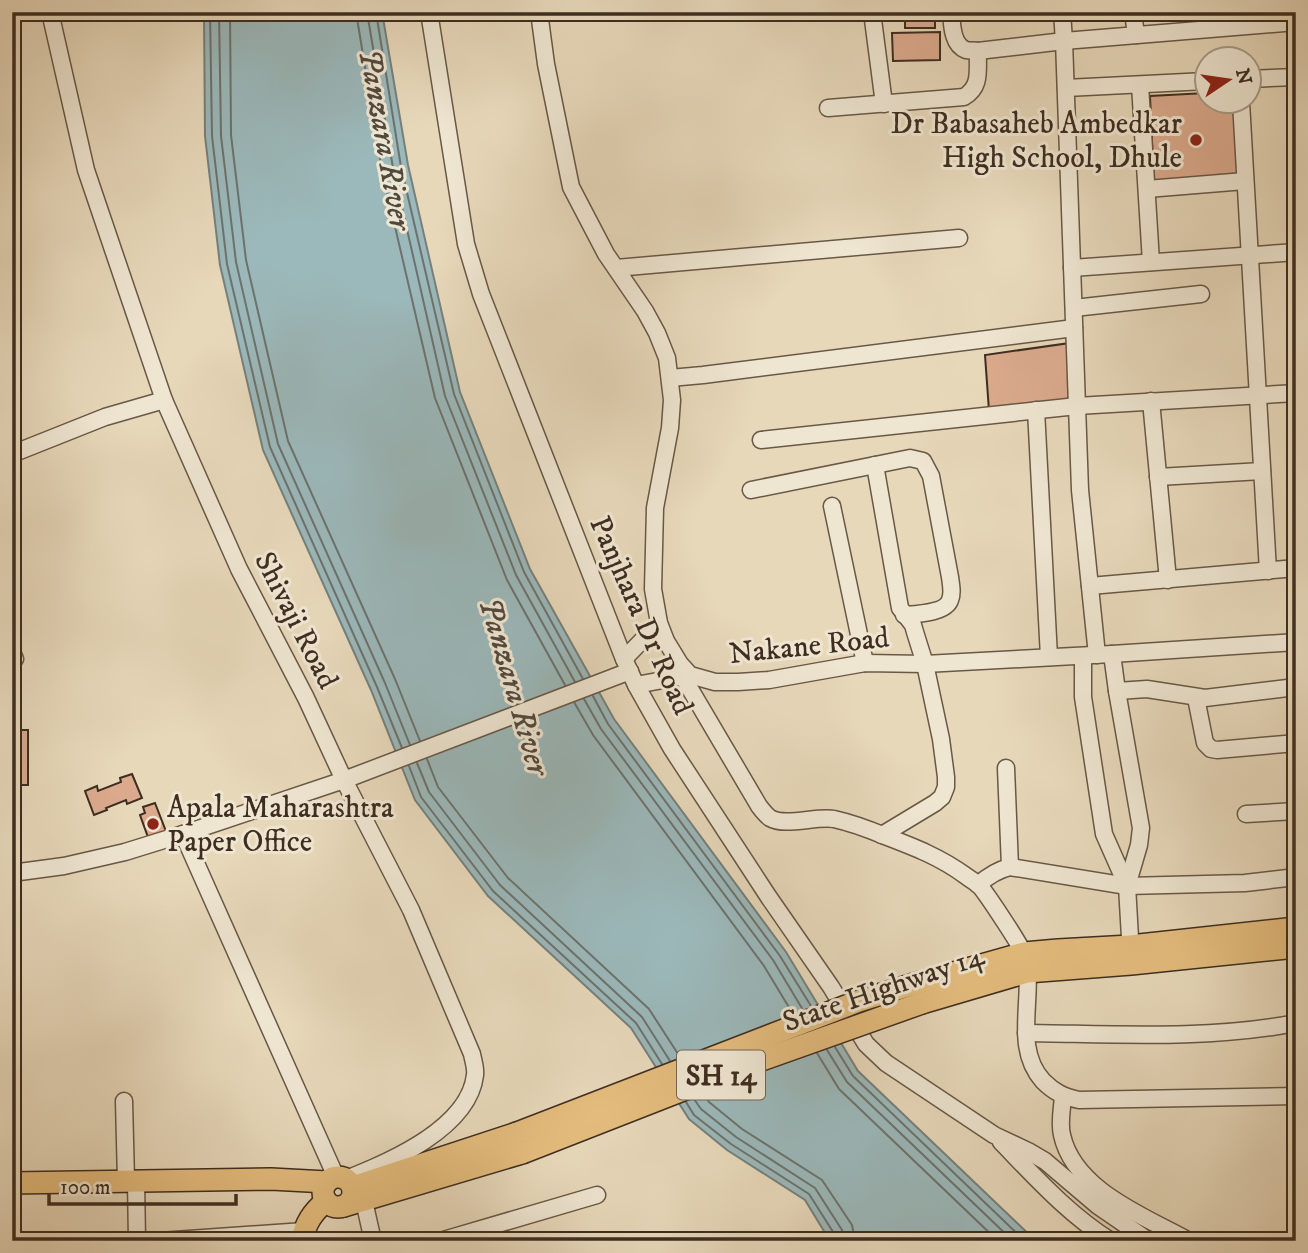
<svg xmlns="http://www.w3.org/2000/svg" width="1308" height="1253" font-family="'IM FELL DW Pica',serif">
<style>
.water{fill:#9bb8ba;stroke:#76807c;stroke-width:2}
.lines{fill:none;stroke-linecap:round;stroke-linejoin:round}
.shore{stroke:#6c726d;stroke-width:2}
.building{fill:#dbaa8d;stroke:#3e2d20;stroke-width:2}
.minor-casing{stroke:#685846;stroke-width:19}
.major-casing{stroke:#3e2d20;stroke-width:24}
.minor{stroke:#efe6d2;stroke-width:16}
.major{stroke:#e4bc7d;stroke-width:21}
.major-bridge-casing{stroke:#3e2d20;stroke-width:24;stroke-linecap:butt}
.major-bridge{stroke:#e4bc7d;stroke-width:21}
.poi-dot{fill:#8f2418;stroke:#efe6d2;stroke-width:2.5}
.labels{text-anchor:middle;stroke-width:6;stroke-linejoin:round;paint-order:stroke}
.shield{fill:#efe6d2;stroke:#736455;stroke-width:2}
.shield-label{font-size:28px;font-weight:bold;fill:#3e2d20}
.poi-label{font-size:30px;fill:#3e2d20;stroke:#efe6d2;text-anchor:end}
.street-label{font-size:30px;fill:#3e2d20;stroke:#efe6d2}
.water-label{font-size:32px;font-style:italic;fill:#51493f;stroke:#efe6d2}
</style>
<rect width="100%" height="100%" fill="#e7d8ba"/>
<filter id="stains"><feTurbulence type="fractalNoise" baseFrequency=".00286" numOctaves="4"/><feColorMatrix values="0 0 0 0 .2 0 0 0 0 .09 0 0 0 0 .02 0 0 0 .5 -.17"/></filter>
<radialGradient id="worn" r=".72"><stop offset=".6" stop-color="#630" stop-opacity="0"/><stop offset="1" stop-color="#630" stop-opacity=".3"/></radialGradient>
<!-- water -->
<polygon class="water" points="204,12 382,12 408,165 460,392 530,569 614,719 786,952 858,1071 1036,1241 830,1241 805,1200 727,1150 689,1119 631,1028 488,896 415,800 371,690 263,450 220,265 205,136"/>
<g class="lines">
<!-- shore -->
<g class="shore">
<polyline points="210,12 212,136 227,264 270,447 377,687 402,748"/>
<polyline points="219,12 221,136 236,262 278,444 385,683 410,745"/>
<polyline points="230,12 231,135 246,260 288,441 395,679 420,741"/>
<polyline points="356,12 382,171 435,398 507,580 565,685"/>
<polyline points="367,12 393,168 445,396 516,575 575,682"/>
<polyline points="376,12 401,167 454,394 524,572 583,679"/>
<polyline points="593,696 608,724 780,956 811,1006"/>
<polyline points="584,699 601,729 773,960 803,1010"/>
<polyline points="574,702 593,735 764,966 793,1014"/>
<polyline points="427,759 438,787 508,878 649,1009 680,1057"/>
<polyline points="417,763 429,792 500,885 642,1017 670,1061"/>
<polyline points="409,766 421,797 493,891 636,1023 662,1064"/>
<polyline points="835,1047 853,1076 1025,1241"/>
<polyline points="827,1050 847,1082 1013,1241"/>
<polyline points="817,1053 839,1089 998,1241"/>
<polyline points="704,1095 709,1102 742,1129 822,1180 852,1225 855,1241"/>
<polyline points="694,1099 701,1109 736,1137 815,1188 842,1230 845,1241"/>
<polyline points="686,1102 694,1115 731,1144 809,1194 835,1235 836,1241"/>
</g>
</g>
<!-- building -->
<g class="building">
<rect x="905" y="12" width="30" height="16"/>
<polygon points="940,32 940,60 893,61 892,33"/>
<polygon points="1206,93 1206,102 1237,102 1243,179 1154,186 1150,96"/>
<polygon points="1070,343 1073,402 989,411 985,355"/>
<rect x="19" y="730" width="9" height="55"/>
<polygon points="132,774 142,798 127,804 126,800 106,808 107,810 94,815 85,791 97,786 98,791 121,782 120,778"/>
<polygon points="155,803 167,834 149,840 140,815 145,813 143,807"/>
<polygon points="1296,1186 1296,1241 1294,1241 1288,1223 1289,1201"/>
</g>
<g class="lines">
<!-- minor casing -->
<g class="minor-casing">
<g id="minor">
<path d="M50,12l36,158 78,230 75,169 67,129 38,82 67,130 61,144c1,6 4,14 3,21 -6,53 -85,87 -129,104"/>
<polyline points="429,12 466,244 481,294 624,659 636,685 672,749 768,896 831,987 866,1044 886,1063 994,1135 1028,1151 1045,1161 1098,1206 1149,1241"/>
<polyline points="539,12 546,64 571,187 606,254 645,311 657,333 667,358 672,400 670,428 655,508 653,589 659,623 666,641 680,664 690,675 715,682 738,682 769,680 865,663 925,664 1112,654 1296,642"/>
<polyline points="872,12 884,104"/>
<path d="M951,12c1,12 1,33 15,38 4,1 8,0 12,1l86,-10 232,-19"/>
<polyline points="1062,12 1064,41 1080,490 1097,655"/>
<polyline points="1133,12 1136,35"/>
<polyline points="1248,79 1296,77"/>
<polyline points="1140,85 1151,262"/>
<polyline points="1066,88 1206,81"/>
<polyline points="1241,102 1268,571"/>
<path d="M828,108l136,-11c18,-11 13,-27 14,-46"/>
<polyline points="1147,189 1245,181"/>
<polyline points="616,268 959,238"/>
<polyline points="1072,268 1296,252"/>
<polyline points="1074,308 1201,294"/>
<polyline points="670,378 703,375 1074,328"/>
<polyline points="1151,401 1168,580"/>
<polyline points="1036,410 1049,657"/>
<polyline points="761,440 1077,406 1296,393"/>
<polyline points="12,454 105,417 164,400"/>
<polyline points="875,465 900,608 913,625 915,632 925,664 941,739 946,777 946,787 942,797 935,803 882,835"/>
<polyline points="1158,477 1262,471"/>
<path d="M751,490l159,-32 13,3 8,15 19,101c1,8 3,16 0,23 -4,13 -34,14 -46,15"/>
<polyline points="832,506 865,663"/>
<polyline points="1090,586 1296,568"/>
<polyline points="12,652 15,659"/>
<polyline points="1112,654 1117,691 1141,828 1139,845 1127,886 1131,955"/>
<polyline points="1083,656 1083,697 1104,834 1127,886"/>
<polyline points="624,659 659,623"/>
<path d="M683,677l76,129c3,4 7,9 11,12 15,9 46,-2 64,1 18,4 34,10 51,17 29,11 55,21 81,40 4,3 9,6 13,9 7,8 44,63 46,72 10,40 -13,90 18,124 11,11 21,16 36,19l217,-4"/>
<polyline points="636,685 690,675"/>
<polyline points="1117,691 1147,689 1205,698 1296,687"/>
<polyline points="1196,698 1205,743 1211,749 1217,750 1296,743"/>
<polyline points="1006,768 1010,867"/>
<polyline points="1246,814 1296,811"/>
<polyline points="183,834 336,1177"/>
<polyline points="12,873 64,866 125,852 183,834 344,780 630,671"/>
<path d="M978,885c10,-9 19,-15 32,-18l117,19 118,-3 51,-6"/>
<path d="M1026,1033c90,1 181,7 270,-10"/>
<path d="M1063,1097c-1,12 -4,26 -1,38 12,55 82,81 127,106"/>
<polyline points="124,1101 126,1181"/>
<path d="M1001,1142c34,35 68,73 110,99"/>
<polyline points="136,1181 137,1241"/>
<polyline points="364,1201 373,1241"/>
<polyline points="160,1241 304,1231"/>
<polyline points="440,1241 597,1195"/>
</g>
</g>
<!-- major casing -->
<g class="major-casing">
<g id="major">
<polyline points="914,984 1024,953 1058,950 1130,946 1296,928"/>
<polyline points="922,1003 1027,972 1131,964 1296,947"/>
<circle cx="338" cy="1192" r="15"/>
<polyline points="12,1183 271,1179 327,1182"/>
<polyline points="353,1187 517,1133"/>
<polyline points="344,1206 522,1153"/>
<path d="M302,1241c3,-18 11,-29 24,-40"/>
</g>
</g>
<!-- minor -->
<use href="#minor" class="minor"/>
<!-- major -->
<use href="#major" class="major"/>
<!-- major-bridge casing -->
<g class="major-bridge-casing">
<g id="major-bridge">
<polyline points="517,1133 859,1001 914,984"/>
<polyline points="522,1153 742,1067 922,1003"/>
</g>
</g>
<!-- major-bridge -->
<use href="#major-bridge" class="major-bridge"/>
</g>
<!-- markers -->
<g class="poi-dot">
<circle cx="1196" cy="140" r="7"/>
<circle cx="153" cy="824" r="7"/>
</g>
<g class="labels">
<!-- shield labels -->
<rect class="shield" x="677" y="1050.5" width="88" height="49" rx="5"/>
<g class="shield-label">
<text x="721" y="1085">SH 14</text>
</g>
<!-- poi labels -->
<g class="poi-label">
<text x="1182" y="133">Dr Babasaheb Ambedkar<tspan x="1182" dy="34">High School, Dhule</tspan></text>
<text x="167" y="817" text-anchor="start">Apala Maharashtra<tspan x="167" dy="34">Paper Office</tspan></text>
</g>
<!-- street labels -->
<g class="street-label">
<text transform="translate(642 615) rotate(66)" y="10">Panjhara Dr Road</text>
<text transform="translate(297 620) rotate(63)" y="10">Shivaji Road</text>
<text transform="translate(809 645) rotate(-6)" y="10">Nakane Road</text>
<text transform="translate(883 988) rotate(-19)" y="10">State Highway 14</text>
</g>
<!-- water labels -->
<g class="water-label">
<text transform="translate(386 139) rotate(80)" y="11">Panzara River</text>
<text transform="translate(515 686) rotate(74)" y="11">Panzara River</text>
</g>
</g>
<!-- margin -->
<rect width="1308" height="1253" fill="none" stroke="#e7d8ba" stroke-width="42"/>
<rect x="14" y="14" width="1280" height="1225" fill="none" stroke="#3e2d20" stroke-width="3.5"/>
<rect x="21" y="21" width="1266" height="1211" fill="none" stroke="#3e2d20" stroke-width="2"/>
<!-- north arrow -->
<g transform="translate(1228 80) rotate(77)"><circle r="33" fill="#efe6d2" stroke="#a89c8b" stroke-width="2"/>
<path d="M0-5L12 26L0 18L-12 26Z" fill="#8f2418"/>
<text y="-10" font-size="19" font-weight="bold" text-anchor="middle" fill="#3e2d20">N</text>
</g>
<!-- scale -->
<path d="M49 1194v10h187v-10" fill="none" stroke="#3e2d20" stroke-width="3.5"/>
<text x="60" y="1194" font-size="21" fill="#3e2d20" stroke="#efe6d2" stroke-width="5" paint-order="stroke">100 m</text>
<rect width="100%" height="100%" filter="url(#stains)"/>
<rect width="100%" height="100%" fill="url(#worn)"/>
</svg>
